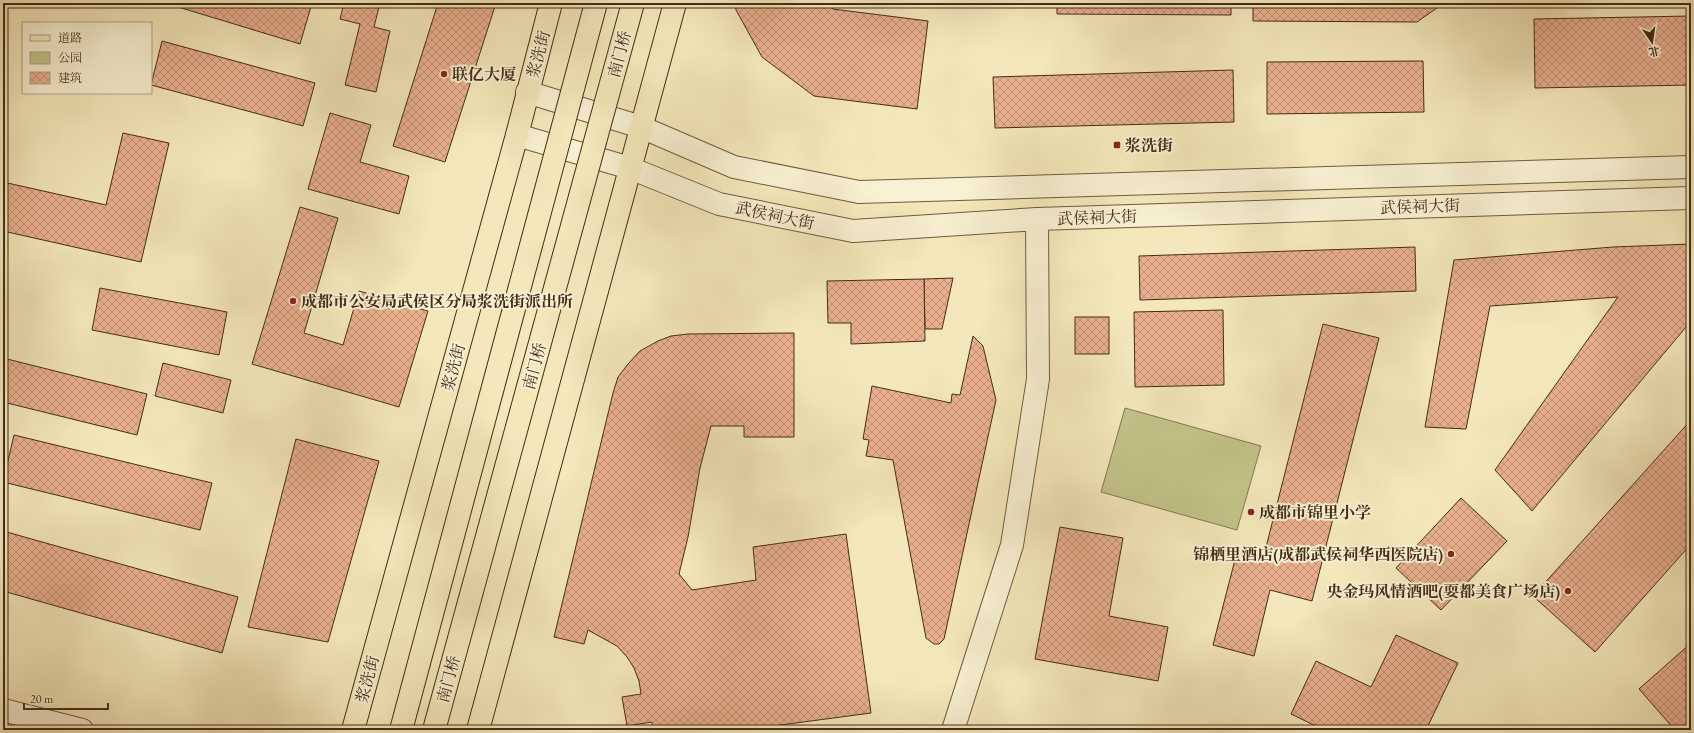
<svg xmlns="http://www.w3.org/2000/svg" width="1694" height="733" font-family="'EB Garamond','Noto Serif SC',serif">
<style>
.green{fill:#c3c48a;stroke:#847851}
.building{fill:url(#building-cross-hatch);stroke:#452c18}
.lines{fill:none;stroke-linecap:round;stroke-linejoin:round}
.minor-casing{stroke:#715b40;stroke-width:24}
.major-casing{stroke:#452c18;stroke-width:24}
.minor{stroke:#f8f0d2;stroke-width:22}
.major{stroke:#f4e8ba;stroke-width:22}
.major-bridge-casing{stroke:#452c18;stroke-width:24;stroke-linecap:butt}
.major-bridge{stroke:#f4e8ba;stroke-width:22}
.poi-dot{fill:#8f2418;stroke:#f8f0d2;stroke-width:1.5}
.labels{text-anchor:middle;stroke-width:4;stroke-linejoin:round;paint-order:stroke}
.street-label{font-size:16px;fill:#452c18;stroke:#f8f0d2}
.poi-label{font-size:16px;font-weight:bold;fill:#452c18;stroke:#f8f0d2;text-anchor:start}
</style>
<defs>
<pattern id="building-cross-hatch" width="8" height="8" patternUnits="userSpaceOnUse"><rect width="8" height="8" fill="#eab08e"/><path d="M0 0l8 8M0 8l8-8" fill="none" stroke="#bf8f73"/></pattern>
</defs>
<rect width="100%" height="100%" fill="#f4e8ba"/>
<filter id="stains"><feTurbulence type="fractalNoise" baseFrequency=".005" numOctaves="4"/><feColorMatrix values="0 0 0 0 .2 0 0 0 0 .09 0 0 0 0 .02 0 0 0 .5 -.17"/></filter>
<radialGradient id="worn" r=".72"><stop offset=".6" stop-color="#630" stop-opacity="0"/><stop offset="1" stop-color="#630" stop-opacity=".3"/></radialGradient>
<!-- green -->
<polygon class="green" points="1125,408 1261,446 1237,530 1101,492"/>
<!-- building -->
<g class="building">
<polygon points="165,3 312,3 300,44"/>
<polygon points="344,3 380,3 374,27 390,31 376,92 345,85 360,24 340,19"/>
<polygon points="438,3 496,3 445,162 393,146"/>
<polygon points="735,3 829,3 833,9 928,21 917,109 814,96 762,57 736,10"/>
<polygon points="1057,3 1231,3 1231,15 1057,14"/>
<polygon points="1253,3 1444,3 1417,22 1253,21"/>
<polygon points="1691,16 1691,85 1535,88 1534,19"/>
<polygon points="162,41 315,83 303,126 151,85"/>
<polygon points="1423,61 1424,112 1267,114 1267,62"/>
<polygon points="1233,70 1234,122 995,128 993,77"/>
<polygon points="330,113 371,125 360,162 409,176 399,214 308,189"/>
<polygon points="123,133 169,143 141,262 3,231 3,182 106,205"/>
<polygon points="300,207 338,218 304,333 343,345 359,291 428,311 399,407 252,364"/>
<polygon points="1691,244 1691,321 1532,511 1495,470 1618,297 1490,306 1466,429 1425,427 1454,260 1613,247"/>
<polygon points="1415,247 1416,291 1140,300 1139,256"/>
<polygon points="953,278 942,329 925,329 924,279"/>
<polygon points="924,279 925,341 851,344 851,323 828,323 827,281"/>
<polygon points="100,288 227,312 219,355 92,330"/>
<polygon points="1223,310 1224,385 1135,387 1134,312"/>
<rect x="1075" y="317" width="34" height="37"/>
<polygon points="1323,324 1379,338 1312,601 1270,590 1254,656 1213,645 1238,548 1264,555"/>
<polygon points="794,333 794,437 744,437 744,426 711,426 700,468 688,537 679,574 692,590 756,580 753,547 846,534 871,713 743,730 653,730 652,722 627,726 622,697 641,694 639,681 634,668 627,657 617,646 588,630 584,644 554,637 613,393 618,377 628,364 640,351 658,341 671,336 688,334"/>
<polygon points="973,336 983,346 996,400 944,639 939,644 934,644 926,638 893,460 866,456 869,440 863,439 872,386 951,403 952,394 960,395"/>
<polygon points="3,358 147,394 137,435 3,402"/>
<polygon points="163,363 231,380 223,413 155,396"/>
<polygon points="1691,420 1691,544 1595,652 1533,596"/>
<polygon points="14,435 212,483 200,530 3,482"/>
<polygon points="296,439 379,461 328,642 248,627"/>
<polygon points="1461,498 1507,541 1441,610 1396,568"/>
<polygon points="1060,527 1123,538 1109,616 1168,627 1158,681 1035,659"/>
<polygon points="3,531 238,597 222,653 3,591"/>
<polygon points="1396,635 1458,663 1426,730 1324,730 1291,714 1316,661 1371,687"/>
<polygon points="1691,643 1691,730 1675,730 1639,689"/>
</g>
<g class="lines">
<!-- minor casing -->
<g class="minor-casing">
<g id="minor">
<polyline points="527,92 641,127 734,167 859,192 1691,167"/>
<polyline points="517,135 630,168 719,204 853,231 1037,219 1691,198"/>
<polyline points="3,710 82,730"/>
<polyline points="953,730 1012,545 1038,379 1037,219"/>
</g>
</g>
<!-- major casing -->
<g class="major-casing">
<g id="major">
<polyline points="353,730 517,135 551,3"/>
<polyline points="478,730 675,3"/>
</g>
</g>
<!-- minor -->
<use href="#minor" class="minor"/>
<!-- major -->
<use href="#major" class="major"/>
<!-- major-bridge casing -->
<g class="major-bridge-casing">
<g id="major-bridge">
<polyline points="401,730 596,3"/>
<polyline points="434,730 633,3"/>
</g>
</g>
<!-- major-bridge -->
<use href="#major-bridge" class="major-bridge"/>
</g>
<!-- markers -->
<g class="poi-dot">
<circle cx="444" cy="74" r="4"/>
<rect x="1113" y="141" width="8" height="8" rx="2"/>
<circle cx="293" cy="301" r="4"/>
<circle cx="1251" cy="512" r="4"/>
<circle cx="1451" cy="554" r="4"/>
<circle cx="1568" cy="591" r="4"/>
</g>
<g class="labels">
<!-- street labels -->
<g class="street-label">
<text transform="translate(538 54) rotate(-75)" y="6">浆洗街</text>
<text transform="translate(619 54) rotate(-75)" y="6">南门桥</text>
<text transform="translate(1420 206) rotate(-2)" y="6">武侯祠大街</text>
<text transform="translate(775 215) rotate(12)" y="6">武侯祠大街</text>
<text transform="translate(1097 217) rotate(-2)" y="6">武侯祠大街</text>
<text transform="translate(534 366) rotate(-75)" y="6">南门桥</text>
<text transform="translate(453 367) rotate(-75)" y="6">浆洗街</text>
<text transform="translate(367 679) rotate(-75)" y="6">浆洗街</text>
<text transform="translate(448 679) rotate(-75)" y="6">南门桥</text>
</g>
<!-- poi labels -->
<g class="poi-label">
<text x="452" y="80">联亿大厦</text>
<text x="1125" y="151">浆洗街</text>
<text x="301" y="307">成都市公安局武侯区分局浆洗街派出所</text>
<text x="1259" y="518">成都市锦里小学</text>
<text x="1443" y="560" text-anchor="end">锦栖里酒店(成都武侯祠华西医院店)</text>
<text x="1560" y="597" text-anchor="end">央金玛风情酒吧(耍都美食广场店)</text>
</g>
</g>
<!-- margin -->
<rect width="1694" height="733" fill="none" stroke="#f4e8ba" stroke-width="16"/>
<rect x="4" y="4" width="1686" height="725" fill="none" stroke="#452c18" stroke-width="2"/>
<rect x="8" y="8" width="1678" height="717" fill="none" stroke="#452c18"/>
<!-- legend -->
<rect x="22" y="22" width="130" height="72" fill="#f8f0d2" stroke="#b0a288"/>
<rect x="30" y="35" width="20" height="6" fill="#f4e8ba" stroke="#b0a288"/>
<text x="58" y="42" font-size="12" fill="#452c18">道路</text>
<rect x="30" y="52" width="20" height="12" fill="#c3c48a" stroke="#b0a288"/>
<text x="58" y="62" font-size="12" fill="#452c18">公园</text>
<rect x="30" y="72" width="20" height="12" fill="url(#building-cross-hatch)" stroke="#b0a288"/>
<text x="58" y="82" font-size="12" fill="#452c18">建筑</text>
<!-- north arrow -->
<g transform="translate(1652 42) rotate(167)" stroke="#f8f0d2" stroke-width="3" paint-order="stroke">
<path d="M0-3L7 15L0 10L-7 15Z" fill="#452c18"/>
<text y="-6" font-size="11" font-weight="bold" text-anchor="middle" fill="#452c18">北</text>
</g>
<!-- scale -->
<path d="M24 703v6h84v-6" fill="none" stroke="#452c18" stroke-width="2"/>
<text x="30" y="703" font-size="12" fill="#452c18" stroke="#f8f0d2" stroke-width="3" paint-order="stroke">20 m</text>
<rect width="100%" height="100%" filter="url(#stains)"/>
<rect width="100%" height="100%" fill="url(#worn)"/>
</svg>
